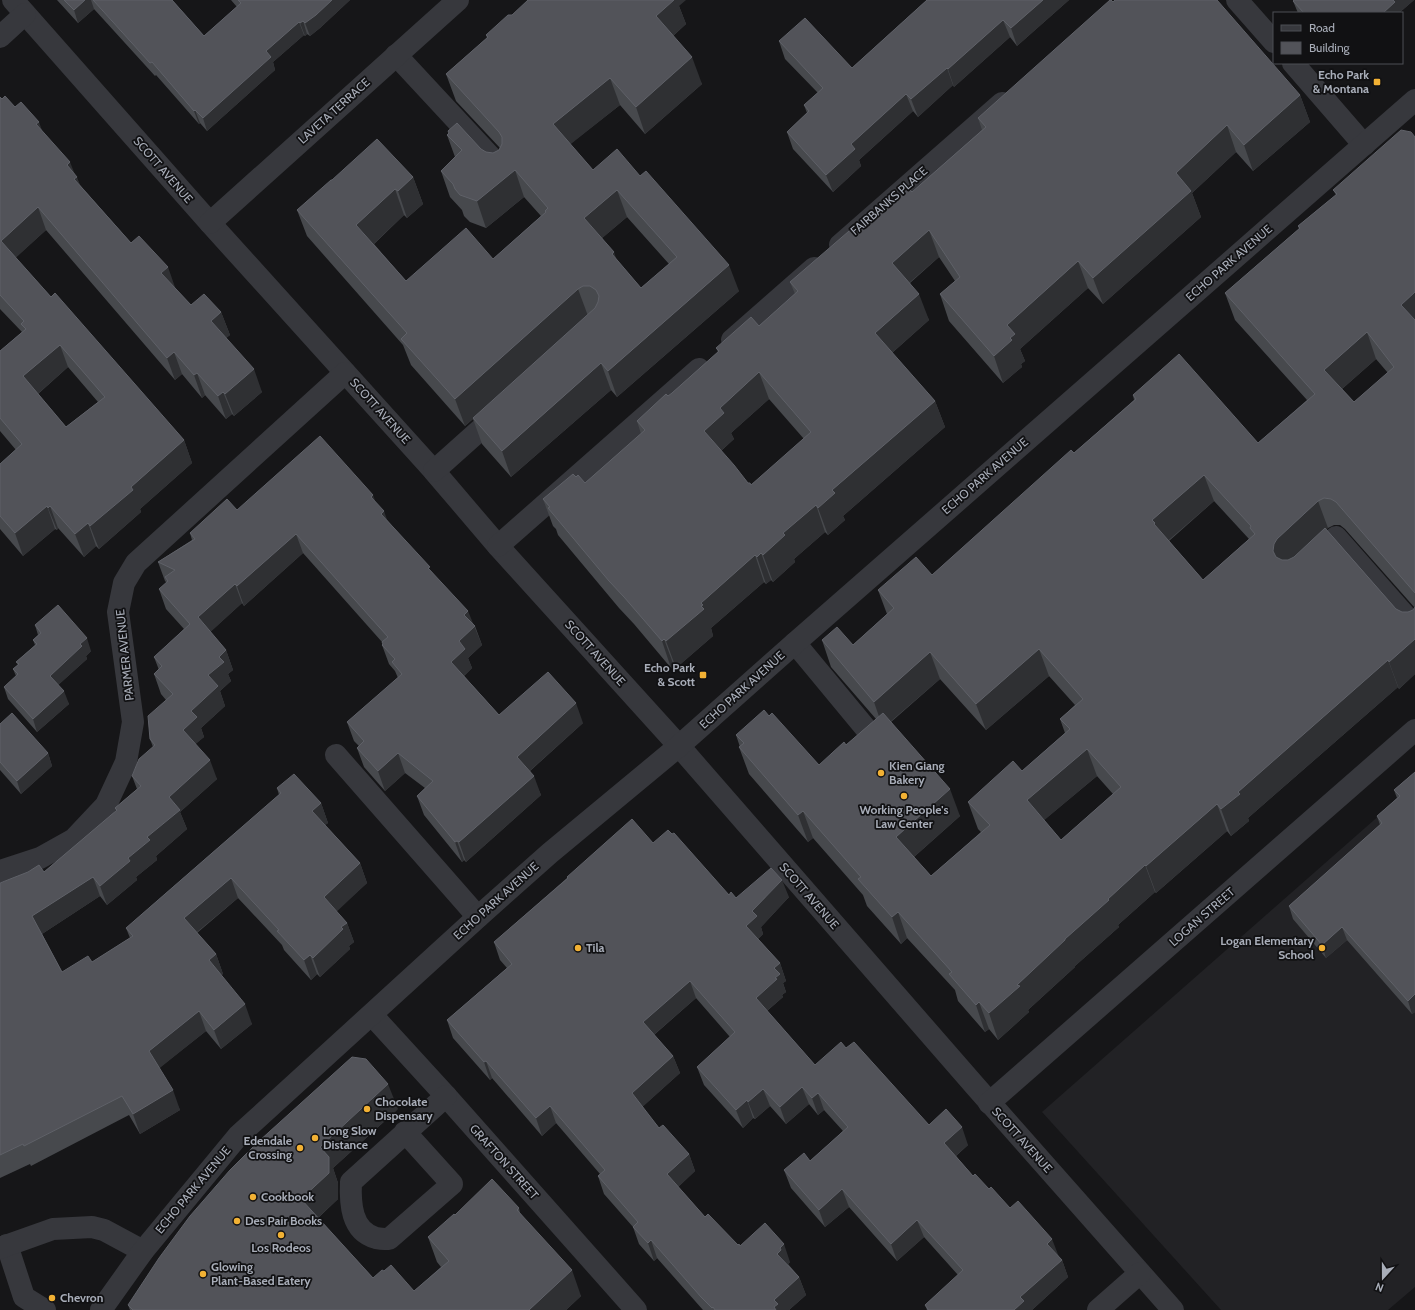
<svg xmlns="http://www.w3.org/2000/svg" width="1415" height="1310" font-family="Cabin,sans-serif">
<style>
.built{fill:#222225}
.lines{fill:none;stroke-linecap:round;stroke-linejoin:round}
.minor{stroke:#37383d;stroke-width:22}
.wall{fill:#47494d;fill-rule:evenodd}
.shaded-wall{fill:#2f3033}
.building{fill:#525359;stroke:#5f6168;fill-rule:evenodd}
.poi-dot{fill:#f2b134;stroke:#111113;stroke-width:1.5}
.labels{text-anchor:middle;stroke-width:3.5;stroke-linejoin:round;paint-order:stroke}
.poi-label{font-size:12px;font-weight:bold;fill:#a8adb8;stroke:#111113;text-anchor:start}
.street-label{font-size:12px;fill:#a8adb8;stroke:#111113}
</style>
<rect width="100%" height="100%" fill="#161618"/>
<!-- built -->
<polygon class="built" points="1415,784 1415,1287 1388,1310 1221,1310 1042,1112"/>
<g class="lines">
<!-- minor -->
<g class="minor">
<polyline points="13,0 210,223 434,471 498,546 679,746 976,1087 1173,1310"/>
<polyline points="1237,0 1274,42"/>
<polyline points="0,37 25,14"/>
<polyline points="396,55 500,167"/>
<polyline points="1293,63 1364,145"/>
<polyline points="210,223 458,0"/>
<polyline points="840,245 1002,103"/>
<polyline points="732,340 814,268"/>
<polyline points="434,471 500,412"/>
<polyline points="498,546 699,369"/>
<polyline points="1313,559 1336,537 1415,627"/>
<polyline points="795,643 872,736"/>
<polyline points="336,755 478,917"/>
<polyline points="0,871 40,858 74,839 106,805 126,762 133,722 118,612 124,583 136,563 345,373"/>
<polyline points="372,1015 446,1096 636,1310"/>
<polyline points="989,1103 1415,730"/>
<path d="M405,1132l47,52 -63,55c-4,0 -9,0 -13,-1 -25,-7 -26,-35 -25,-56l95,-86"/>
<polyline points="7,1245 24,1297 45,1310"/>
<polyline points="0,1248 53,1229 92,1227 104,1230 143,1251"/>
<polyline points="101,1310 143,1251 238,1136 478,917 550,853 679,746 795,643 1415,100"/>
<polyline points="1098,1310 1140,1273"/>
</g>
</g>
<!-- wall -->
<g class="wall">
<polygon points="57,0 172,0 204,36 237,7 231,0 350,0 320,28 310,36 307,34 305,36 304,35 273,62 275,70 207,131 200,123 199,124 156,75 155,76 94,9 78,23"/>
<polygon points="927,0 1069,0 1017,46 1010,37 954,87 953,85 918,117 913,111 859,160 861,166 833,192 793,149 787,132 807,113 804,105 818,93 785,59 779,41 852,68"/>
<polygon points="1414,0 1399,13 1298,13 1293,1"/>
<path d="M1113,2l187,93 10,27 -57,49 -17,-19 -44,41 9,24 -98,87 -15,-16 -68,61 5,12 -4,3 1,3 -19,16 -54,-62 -9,-27 15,-13 -16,-24 -29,26 19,37 -37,33 43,48 10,26 -102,89 2,4 -17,15 -3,-3 -31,27 1,3 -22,20 -2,-2 -5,4 -2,-2 -53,46 2,8 -37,32 -2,-2 -3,2 -37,-44 -15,-16 -61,-73 -2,-6 -3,-3 -10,-27 33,-22 9,6 56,-49 -4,-13 35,-28 46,-41 -2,-4 43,-22 36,-32 -5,-12 68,-54 6,-2 48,-34 70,-62 -4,-12zM769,399l35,40 -53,46 -3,-2 -27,-32 13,-12 -3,-6z"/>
<path d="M679,6l7,18 -13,12 29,48 -57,50 -25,-29 -50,39 23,26 146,121 -122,106 -6,-7 -100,87 -29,-33 -9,-25 -8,7 -54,-61 -8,-20 -96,-109 -10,-26 35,-30 81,-3 10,27 -16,14 -3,-3 -30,29 32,37 87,-22 48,-43 -17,-19 -38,31 -16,-6 -6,-6 -2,-6 -12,-13 -9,-26 14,-14 -8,-22 2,-1 -1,-3 38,21 7,1 6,-3 1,-2 -44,-47 -10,-27 41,-36 -1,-3zM627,217l42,47 -28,24 -25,-29 -14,-21z"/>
<path d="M0,97l2,2 13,8 27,24 33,44 5,10 51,58 60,62 30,7 9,23 -4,3 36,54 -28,24 -2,-2 -6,5 -21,-24 -3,3 -20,-24 -7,6 -129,-150 -31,28 36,39 133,143 8,23 -52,46 1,3 -42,37 -3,-3 -12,11 -26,-29 -1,2 -2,-1 -32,27 -23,-27v-65l16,-14 -16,-19v-80l22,-19 -22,-23zM68,367l30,35 -32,25 -28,-33z"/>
<path d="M1415,137v537l-16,15 -1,-2 -150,131 1,3 -18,15 -4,-5 -71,62 -1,-1 -37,33 1,2 -44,39v1l-47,43 1,2 -31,28 -9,-11 -4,3 -27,-31 -3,-11 -48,-52 -6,6 -34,-38 -4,-11 -50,-57 -5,4 -59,-68 -10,-27h1l-4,-12 33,-19 50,49 27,-20 30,-26 -45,-52 -9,-27 31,5 34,-31 -9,-24 54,-15 142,-122 60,-53 -1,-5 125,48 49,-43 -72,-80 -10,-27 74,-64 -1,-3 38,-31 -3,-5zM1376,359l12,14 -34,29 -12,-13zM1214,501l35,38 -46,41 -34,-39zM1334,525h6l5,4 70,79 -2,2 -5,2h-6l-6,-3 -70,-80zM1049,676l26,29 -15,14 5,14 -43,38 -54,31 10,27 3,3 -50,44 -17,-19 46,-41 -69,-94 49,-43 46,51zM1097,776l16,18 -52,46 -17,-20z"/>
<polygon points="376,503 387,520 431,571 475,626 482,645 468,658 472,668 464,676 499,715 583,723 530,771 541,795 466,862 464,860 462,862 424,815 417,796 425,788 405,773 385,791 364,767 357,748 359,746 354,741 347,722 398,678 395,671 389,664 382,645 383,644 382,642 303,553 244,606 242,603 210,632 226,650 233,670 228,674 231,681 220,691 225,706 201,728 204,737 195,744 217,779 180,812 187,829 156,856 157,860 136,877 137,880 107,905 100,896 42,934 62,972 92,962 130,938 126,928 279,795 277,788 321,803 328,823 325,825 360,863 367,883 336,911 347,923 354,942 349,946 350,949 320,977 317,974 311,980 284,950 282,945 238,898 197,933 216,954 223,974 221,975 252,1024 221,1049 206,1031 159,1068 180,1110 140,1134 129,1115 31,1166 30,1164 0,1178 0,883 44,872 116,811 115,808 137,789 132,776 153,747 150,739 166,700 161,694 154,674 159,670 154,657 184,629 166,609 159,589 167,583 165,581 158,562 192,540 190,533 237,510"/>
<polygon points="35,625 91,651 86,656 87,659 58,685 69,704 37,732 8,699 4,687 16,676 13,669 18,665 16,662 35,645 33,640 38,635"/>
<polygon points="0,724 48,753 52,766 21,794 0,770"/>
<polygon points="1415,772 1415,1012 1412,1014 1347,940 1326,958 1293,919 1289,906 1380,825 1377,816 1397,798 1394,790"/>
<polygon points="653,843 729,895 736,898 789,897 761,927 763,934 758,939 780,963 786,981 783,983 786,992 782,995 783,997 767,1011 815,1065 846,1048 929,1125 968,1145 956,1156 973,1176 989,1189 1010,1208 1062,1260 1068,1277 1032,1310 927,1310 925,1305 958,1275 924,1237 897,1261 849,1207 825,1227 791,1188 784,1170 810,1161 843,1131 824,1110 818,1115 809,1104 786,1124 770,1106 755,1119 753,1118 743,1128 704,1085 697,1067 730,1037 696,998 654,1035 673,1056 680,1073 642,1107 659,1128 689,1154 695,1171 678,1187 705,1217 738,1245 790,1262 788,1264 799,1277 806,1295 789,1310 703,1310 657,1258 654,1261 639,1244 633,1227 604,1194 598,1176 600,1174 556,1123 542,1136 492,1078 490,1080 453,1038 447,1020 507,968 500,960 494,942 567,878 567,877"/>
<polygon points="398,1109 333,1168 338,1183 338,1199 318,1218 373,1278 384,1271 414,1291 441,1267 437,1262 428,1237 455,1215 519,1208 520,1213 581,1296 566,1310 130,1310 128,1305"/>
</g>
<!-- shaded-wall -->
<g class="shaded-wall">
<polygon points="85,0 91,0 94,9 78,23 74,10"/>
<polygon points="332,0 350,0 320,28 310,36 305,23"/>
<polygon points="670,0 686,0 679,6 686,24 665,43 656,16"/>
<polygon points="1043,0 1069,0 1017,46 1011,28"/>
<polygon points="1393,0 1414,0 1399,13 1383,13"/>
<polygon points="1003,20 1010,37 954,87 948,69"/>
<polygon points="303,21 307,34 305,36 300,23"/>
<polygon points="299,22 304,35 273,62 275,70 207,131 203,118 266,51"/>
<polygon points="692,57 702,84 645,134 636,107"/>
<polygon points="947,68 953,85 918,117 911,99"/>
<polygon points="610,78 620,105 562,151 553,124"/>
<polygon points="906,94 913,111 859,160 861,166 833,192 826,175 851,144"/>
<polygon points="1300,95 1310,122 1253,171 1244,145"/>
<polygon points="195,110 200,123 199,124 194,111"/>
<polygon points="39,122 47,144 36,124"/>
<polygon points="1227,125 1236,152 1192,193 1201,217 1103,304 1093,278 1176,173"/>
<polygon points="70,162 76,177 77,177 85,199 67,165"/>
<polygon points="515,170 524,197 486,228 477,201"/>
<polygon points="413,177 423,204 407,218 398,191"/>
<polygon points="395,189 404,215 366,251 356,225"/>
<polygon points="617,190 627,217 594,245 584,218"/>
<polygon points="38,207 46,230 9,264 1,241"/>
<polygon points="929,230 939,257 902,289 892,263"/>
<polygon points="614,252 623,279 612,254"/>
<polygon points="1078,261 1088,288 1020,349 1025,361 1021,364 1022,367 1003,383 994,356 1010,338 1007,325"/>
<polygon points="729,265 739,291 617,397 608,371"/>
<polygon points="168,267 176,290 161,273"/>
<polygon points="578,289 588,316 465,426 455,399"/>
<polygon points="1415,292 1415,327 1401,305"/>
<polygon points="919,294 929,320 885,359 875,333"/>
<polygon points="221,312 230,335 220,343 211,321"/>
<polygon points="1367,332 1376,359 1334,396 1324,370"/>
<polygon points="60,345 68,367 32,399 23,376"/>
<polygon points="174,352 182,374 175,380 167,358"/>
<polygon points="601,363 611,390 511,477 502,451"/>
<polygon points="254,369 262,392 234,416 225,394"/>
<polygon points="759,372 769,399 731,433 734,439 713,458 704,431 720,408"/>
<polygon points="197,373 205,395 202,398 194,375"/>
<polygon points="223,392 232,414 226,419 218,396"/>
<polygon points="935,401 945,427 843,516 845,520 828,535 818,508 832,490"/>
<polygon points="184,440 192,463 140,509 141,512 99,549 90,526 131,487"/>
<polygon points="1204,475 1214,501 1163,545 1152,520"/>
<polygon points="373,495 380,514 371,497"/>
<polygon points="1318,501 1328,528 1286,566 1283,578 1273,551 1274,544 1277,539"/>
<polygon points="816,505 825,532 794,559 795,562 773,582 763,555 783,533"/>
<polygon points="47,506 55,529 23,556 15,533"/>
<polygon points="50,506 58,528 57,530 48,508"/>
<polygon points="384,511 391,531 381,514"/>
<polygon points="88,523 96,546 84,557 75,534"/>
<polygon points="296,534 303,553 244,606 237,586"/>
<polygon points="761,553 771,580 766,584 757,557"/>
<polygon points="755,555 764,582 711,628 713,636 676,668 666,641 701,603"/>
<polygon points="235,584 242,603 205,637 198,617"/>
<polygon points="468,611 482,645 468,658 472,668 458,681 451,662 459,641 464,615"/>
<polygon points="87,638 91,651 86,656 87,659 55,688 50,676 80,644"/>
<polygon points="664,639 674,666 671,668 662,641"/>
<polygon points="1415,639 1415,674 1399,689 1389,662"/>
<polygon points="1039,649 1049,676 986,730 976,704"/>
<polygon points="226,650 233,670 228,674 231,681 220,691 225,706 201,728 204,737 190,749 183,730 208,675 219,657"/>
<polygon points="930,652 940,679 883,728 874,702"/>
<polygon points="1388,660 1398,687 1248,818 1249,821 1231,836 1221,809 1238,792"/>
<polygon points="64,691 69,704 37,732 33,719"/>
<polygon points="576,703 583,723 524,776 517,757"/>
<polygon points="1087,749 1097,776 1036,827 1027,800"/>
<polygon points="48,753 52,766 21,794 17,781"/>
<polygon points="398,753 405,773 385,791 378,771"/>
<polygon points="210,760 217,779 180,812 187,829 156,856 157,860 136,877 137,880 107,905 100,886 128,858 147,837 169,797"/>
<polygon points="534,776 541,795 466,862 459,842"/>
<polygon points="950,789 960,816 906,864 896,837"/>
<polygon points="321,803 328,823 319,830 312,811"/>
<polygon points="1217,804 1227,831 1156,893 1146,866"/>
<polygon points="803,811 813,838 808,842 798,815"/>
<polygon points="457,841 464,860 462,862 455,842"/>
<polygon points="360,863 367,883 331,917 324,897"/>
<polygon points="1145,865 1155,892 1118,925 1119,927 1075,966 1075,967 1028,1010 1029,1012 998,1040 989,1013 1017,985 1065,939"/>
<polygon points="93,877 100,896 39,936 32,916"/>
<polygon points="231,878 238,898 191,937 184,918"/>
<polygon points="782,880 789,897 761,927 763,934 753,943 746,926 752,911"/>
<polygon points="898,912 907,938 901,944 892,917"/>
<polygon points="347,923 354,942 349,946 350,949 320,977 313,958 341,927"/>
<polygon points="1342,927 1347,940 1326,958 1322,945"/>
<polygon points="216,954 223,974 216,979 209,960"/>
<polygon points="310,955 317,974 311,980 304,960"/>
<polygon points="780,963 786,981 783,983 786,992 782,995 783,997 762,1015 756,998 775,978 774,968"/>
<polygon points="690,981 696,998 649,1039 643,1022"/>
<polygon points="1415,994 1415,1012 1412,1014 1408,1001"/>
<polygon points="979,1002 989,1029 985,1032 976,1005"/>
<polygon points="245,1004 252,1024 221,1049 214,1030"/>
<polygon points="199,1011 206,1031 156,1071 149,1051"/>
<polygon points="673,1056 680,1073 638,1111 632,1093"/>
<polygon points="486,1061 492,1078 490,1080 484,1062"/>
<polygon points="388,1084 398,1109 333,1168 338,1183 338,1199 310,1225 301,1199 320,1147"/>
<polygon points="802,1087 809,1104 786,1124 780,1107"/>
<polygon points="763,1089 770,1106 755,1119 748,1102"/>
<polygon points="173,1090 180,1110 140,1134 133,1114"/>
<polygon points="818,1093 824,1110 818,1115 812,1098"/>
<polygon points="747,1100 753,1118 743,1128 736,1110"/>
<polygon points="550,1106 556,1123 542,1136 536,1118"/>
<polygon points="962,1127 968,1145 951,1160 944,1143"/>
<polygon points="689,1154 695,1171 673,1192 667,1174"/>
<polygon points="842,1189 849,1207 825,1227 819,1210"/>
<polygon points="917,1220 924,1237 897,1261 891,1244"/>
<polygon points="1052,1239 1059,1257 1047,1244"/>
<polygon points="651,1240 657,1258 654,1261 648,1243"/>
<polygon points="784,1244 790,1262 787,1265 777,1254 780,1248"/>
<polygon points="1062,1260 1068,1277 1032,1310 1014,1310 1020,1297"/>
<polygon points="572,1270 581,1296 566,1310 529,1310"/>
<polygon points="799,1277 806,1295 789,1310 775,1310 774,1307 774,1300"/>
</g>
<!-- building -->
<g class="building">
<polygon points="64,0 85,0 74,10"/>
<polygon points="93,0 172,0 204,36 241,3 238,0 332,0 316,15 305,23 303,21 300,23 299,22 266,51 271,57 203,118 195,110 194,111 152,62 150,63"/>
<path d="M528,0h146l-18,16 36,41 -56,50 -26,-29 -57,46 40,46 24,-21 23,27 6,-5 83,94 -121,106 -7,-8 -99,88 -29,-33 122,-110 3,-6 1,-6 -3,-6 -6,-4h-7l-5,3 -123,110 -54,-60 6,-6 -110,-123 34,-30h1l45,-41 36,38 -15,14 -3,-2 -39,36 50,56 60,-53 27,31 53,-47 -1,-1 3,-3 -33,-38 -38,31 -17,-6 -5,-6 -2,-5 -12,-13 21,-21 -15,-15 2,-2 -1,-2 9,-8 24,26 5,3 7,1 6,-3 3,-6v-7l-3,-5 -53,-58 42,-37 -2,-2 22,-20h4zM617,190l60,67 -36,31 -29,-34 2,-2 -30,-34z"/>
<polygon points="927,0 1043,0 1011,28 1003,20 948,69 947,68 911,99 906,94 851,144 855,149 826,175 787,132 809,111 804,105 823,88 779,41 805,18 852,68"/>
<path d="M1110,0h1l2,2 2,-2h102l83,95 -56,50 -17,-20 -51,48 15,18 -98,87 -15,-17 -71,64 8,9 -5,4 2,2 -18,16 -54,-62 20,-17 -31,-47 -37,33 27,31 -44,39 60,68 -103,89 3,3 -17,15 -2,-3 -33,28 2,2 -22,20 -2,-2 -4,4 -2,-2 -54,48 2,2 -2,1 3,3 -38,32 -2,-2 -2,2 -38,-44 -15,-16 -61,-73 2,-1 -7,-8 30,-25 3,3 2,-2 7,8 60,-53 -8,-9 29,-27 2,2 4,-3 47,-42 -3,-3 35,-31 8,9 39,-35 -8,-9 66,-57 2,3 4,-4 2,2 43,-39 5,5 74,-65 -8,-9zM759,372l52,60 -60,53 -1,-2h-2l-14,-18 -30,-34 20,-18 -4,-5z"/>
<polygon points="1294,0 1393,0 1395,2 1383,13 1304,13 1293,1"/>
<path d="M5,96l10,11 6,-5 18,20 -3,2 34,38 -3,3 10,12 -3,2 57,64 8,-7 29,31 -7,6 30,32 13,-11 17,18 -10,9 43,48 -29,25 -2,-2 -5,4 -21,-23 -3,2 -20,-23 -7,6 -129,-151 -37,34 50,56 4,-4 129,147 -53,47 2,3 -43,36 -2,-3 -13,11 -25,-28 -2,2 -1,-2 -32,27 -15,-17v-52l22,-20 -22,-26v-67l26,-22 -5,-5 3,-3 -24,-26v-198l2,2zM60,345l45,52 -39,30 -43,-51z"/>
<path d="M1401,130l10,2 4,5v155l-14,13 14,15v273l-79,-91 -5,-3 -7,-1 -6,3 -41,38 -3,5 -1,7 3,6 6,3h6l6,-3 31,-29 71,81 6,3h6l5,-2 2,-3v32l-26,23 -1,-2 -150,132 2,2 -19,15 -4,-5 -71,62 -1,-1 -37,34 1,1 -44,39v1l-48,45 3,1 -31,27 -10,-11 -3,3 -27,-31 3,-2 -54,-60 -6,5 -34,-38 3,-2 -58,-66 -5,4 -59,-68 5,-4 -8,-8 28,-25 5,6 3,-3 47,52 25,-23 2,3 37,-32 67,76 -54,48 35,39 59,-51 -22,-23 45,-41 9,10 48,-42 -10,-10 23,-20 -44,-50 -63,55 -46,-52 -56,50 -52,-62 15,-13 16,18 41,-37 -16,-18 38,-33 16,18 139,-125 3,3 62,-54 -3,-4 46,-41 79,89 57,-49 -90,-101 75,-65 -2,-2 39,-32 -4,-4zM1367,332l27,35 -40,35 -30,-32zM1204,475l47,51 -1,2 5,6 -52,46 -49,-56 1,-1 -3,-3zM1087,749l34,38 -60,53 -34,-40z"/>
<polygon points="320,436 373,495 371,497 384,511 381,514 430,567 428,568 468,611 464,615 475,626 459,641 465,649 451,662 499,715 548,672 576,703 517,757 534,776 459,842 457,841 455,842 417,796 433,781 398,753 378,771 357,748 364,741 347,722 402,674 392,662 395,659 382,645 383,644 382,642 388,637 296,534 237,586 235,584 198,617 226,650 219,657 224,662 208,675 218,686 191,711 197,717 183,730 210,760 169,797 180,810 147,837 150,840 128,858 130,861 100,886 93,877 32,916 62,972 88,956 92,962 133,936 126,928 281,793 277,788 294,774 321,803 312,811 360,863 324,897 347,923 341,927 343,929 313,958 310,955 304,960 277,931 279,930 231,878 184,918 216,954 209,960 245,1004 214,1030 199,1011 149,1051 173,1090 133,1114 122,1096 24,1146 23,1144 0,1155 0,883 28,872 39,865 44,872 117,810 115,808 141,786 132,776 139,759 155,745 150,739 148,716 173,694 154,674 162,666 154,657 190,624 159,589 168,581 165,577 175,570 158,562 195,539 190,533 227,499 237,510"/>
<polygon points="58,605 87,638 80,644 82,646 50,676 64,691 33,719 4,687 18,674 13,669 19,664 16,662 37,644 33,640 41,633 35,625"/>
<polygon points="12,713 48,753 17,781 0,762 0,724"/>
<polygon points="1415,772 1415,994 1408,1001 1342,927 1322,945 1289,906 1382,823 1377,816 1400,796 1394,790"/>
<polygon points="632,819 653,843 668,830 672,834 674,833 729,895 731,892 736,898 771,868 782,880 752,911 757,916 746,926 780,963 774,968 780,974 775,978 777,979 756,998 815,1065 841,1042 846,1048 854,1042 929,1125 946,1109 962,1127 944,1143 973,1176 975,1174 989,1189 991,1187 1010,1208 1018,1201 1052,1239 1047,1244 1062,1260 1020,1297 1024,1301 1014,1310 928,1310 928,1309 925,1305 963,1270 917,1220 891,1244 842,1189 819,1210 784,1170 804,1153 810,1161 848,1127 818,1093 812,1098 802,1087 780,1107 763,1089 748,1102 747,1100 736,1110 697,1067 735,1032 690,981 643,1022 673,1056 632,1093 659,1128 663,1125 689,1154 667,1174 705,1217 708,1214 738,1245 739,1244 740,1246 765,1223 784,1244 780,1248 781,1250 777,1254 799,1277 774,1300 778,1304 774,1307 776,1310 715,1310 713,1307 712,1308 701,1297 651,1240 648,1243 633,1227 638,1222 598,1176 605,1170 550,1106 536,1118 486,1061 484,1062 447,1020 512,964 494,942 568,878 567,877"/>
<polygon points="352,1057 366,1059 388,1084 320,1147 329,1157 329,1173 301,1199 373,1278 382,1270 384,1271 391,1265 414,1291 449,1261 428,1237 454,1214 455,1215 492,1179 519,1208 517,1210 572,1270 529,1310 133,1310 128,1305 159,1258 190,1216 230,1170 258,1142"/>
</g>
<!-- markers -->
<g class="poi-dot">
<rect x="1373" y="78" width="8" height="8" rx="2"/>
<rect x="699" y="671" width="8" height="8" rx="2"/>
<circle cx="881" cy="773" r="4"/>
<circle cx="904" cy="796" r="4"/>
<circle cx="578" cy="948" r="4"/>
<circle cx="1322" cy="948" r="4"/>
<circle cx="367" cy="1109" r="4"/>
<circle cx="315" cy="1138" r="4"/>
<circle cx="300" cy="1148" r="4"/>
<circle cx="253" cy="1197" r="4"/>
<circle cx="237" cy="1221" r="4"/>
<circle cx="281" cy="1235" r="4"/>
<circle cx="203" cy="1274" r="4"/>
<circle cx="52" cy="1298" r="4"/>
</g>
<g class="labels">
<!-- poi labels -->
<g class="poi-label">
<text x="1369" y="79" text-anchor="end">Echo Park<tspan x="1369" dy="14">&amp; Montana</tspan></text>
<text x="695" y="672" text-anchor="end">Echo Park<tspan x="695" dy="14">&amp; Scott</tspan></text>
<text x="889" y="770">Kien Giang<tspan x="889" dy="14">Bakery</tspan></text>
<text x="904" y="814" text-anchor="middle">Working People's<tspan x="904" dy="14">Law Center</tspan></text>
<text x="1314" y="945" text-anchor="end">Logan Elementary<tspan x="1314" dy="14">School</tspan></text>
<text x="586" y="952">Tila</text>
<text x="375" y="1106">Chocolate<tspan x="375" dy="14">Dispensary</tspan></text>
<text x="323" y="1135">Long Slow<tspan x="323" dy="14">Distance</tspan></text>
<text x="292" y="1145" text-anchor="end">Edendale<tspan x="292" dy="14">Crossing</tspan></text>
<text x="261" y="1201">Cookbook</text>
<text x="245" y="1225">Des Pair Books</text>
<text x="281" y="1252" text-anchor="middle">Los Rodeos</text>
<text x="211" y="1271">Glowing<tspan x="211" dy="14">Plant-Based Eatery</tspan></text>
<text x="60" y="1302">Chevron</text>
</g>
<!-- street labels -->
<g class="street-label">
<text transform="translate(334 111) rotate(-42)" y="4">LAVETA TERRACE</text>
<text transform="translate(163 170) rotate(49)" y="4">SCOTT AVENUE</text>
<text transform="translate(889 201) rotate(-41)" y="4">FAIRBANKS PLACE</text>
<text transform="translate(1229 263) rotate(-41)" y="4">ECHO PARK AVENUE</text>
<text transform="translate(380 411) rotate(48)" y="4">SCOTT AVENUE</text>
<text transform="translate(985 476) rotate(-41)" y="4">ECHO PARK AVENUE</text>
<text transform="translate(595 653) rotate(48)" y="4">SCOTT AVENUE</text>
<text transform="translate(125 655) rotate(-96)" y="4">PARMER AVENUE</text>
<text transform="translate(742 690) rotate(-42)" y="4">ECHO PARK AVENUE</text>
<text transform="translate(809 896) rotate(49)" y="4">SCOTT AVENUE</text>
<text transform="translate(496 901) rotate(-42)" y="4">ECHO PARK AVENUE</text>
<text transform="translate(1202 917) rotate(-41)" y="4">LOGAN STREET</text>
<text transform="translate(1022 1140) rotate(48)" y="4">SCOTT AVENUE</text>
<text transform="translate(504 1162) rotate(48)" y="4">GRAFTON STREET</text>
<text transform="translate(193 1190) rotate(-50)" y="4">ECHO PARK AVENUE</text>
</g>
</g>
<!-- legend -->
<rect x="1273" y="12" width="130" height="52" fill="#111113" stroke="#4d4f55"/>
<rect x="1281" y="25" width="20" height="6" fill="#37383d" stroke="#4d4f55"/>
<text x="1309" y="32" font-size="12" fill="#a8adb8">Road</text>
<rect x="1281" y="42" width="20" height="12" fill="#525359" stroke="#4d4f55"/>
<text x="1309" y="52" font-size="12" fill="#a8adb8">Building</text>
<!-- north arrow -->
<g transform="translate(1383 1278) rotate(201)" stroke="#111113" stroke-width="3" paint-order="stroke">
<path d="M0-3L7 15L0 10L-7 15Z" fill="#a8adb8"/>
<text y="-6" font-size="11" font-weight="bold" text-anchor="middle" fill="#a8adb8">N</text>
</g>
</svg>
